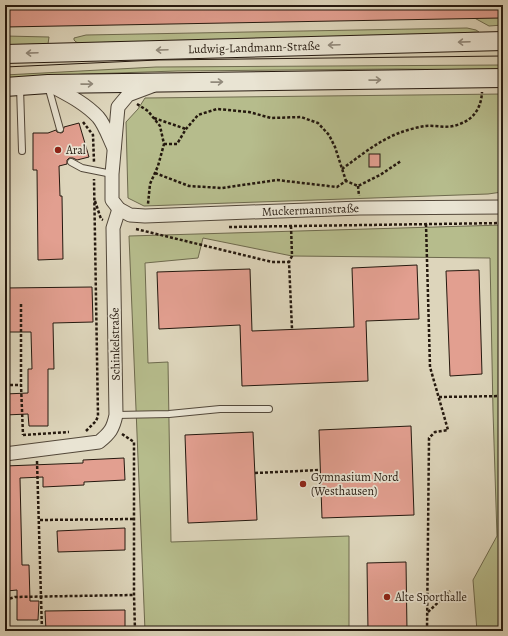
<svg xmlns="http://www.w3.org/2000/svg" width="508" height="636" font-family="Alegreya,serif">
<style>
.green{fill:#b6bc8c;stroke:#6e6a4e}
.building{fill:#e29f90;stroke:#25190f}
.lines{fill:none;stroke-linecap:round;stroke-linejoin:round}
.service-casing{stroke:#53483a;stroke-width:8}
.minor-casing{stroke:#53483a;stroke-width:15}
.secondary-casing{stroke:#25190f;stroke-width:20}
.path{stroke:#25190f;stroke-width:2.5;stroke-dasharray:3 2;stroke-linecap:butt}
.service{stroke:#e9e4d3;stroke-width:6}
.minor{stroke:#e9e4d3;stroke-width:13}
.secondary{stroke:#e9e4d3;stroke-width:18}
.tram{stroke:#25190f;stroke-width:1}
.oneway{stroke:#91897b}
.poi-dot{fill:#8f2418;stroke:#e9e4d3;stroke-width:1.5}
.labels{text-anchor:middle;stroke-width:3.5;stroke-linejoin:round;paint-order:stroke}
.street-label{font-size:12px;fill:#25190f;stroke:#e9e4d3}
.poi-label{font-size:12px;fill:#25190f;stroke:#e9e4d3;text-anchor:start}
</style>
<rect width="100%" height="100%" fill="#ddd5bb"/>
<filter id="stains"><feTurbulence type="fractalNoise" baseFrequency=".005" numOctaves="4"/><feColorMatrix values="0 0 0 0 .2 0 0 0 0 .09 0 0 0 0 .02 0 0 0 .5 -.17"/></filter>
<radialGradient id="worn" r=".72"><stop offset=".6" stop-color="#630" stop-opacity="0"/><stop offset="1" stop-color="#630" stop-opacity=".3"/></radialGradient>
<!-- green -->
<g class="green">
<polygon points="498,5 503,5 503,25 489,26 469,15"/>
<polygon points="467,28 476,30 479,32 399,36 79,43 76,42 74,40 74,38 86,35"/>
<polygon points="5,36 49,37 48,44 5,45"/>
<polygon points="503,65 503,70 397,69 177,71 84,74 5,80 5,75 156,67"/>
<polygon points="503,94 502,192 488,194 144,206 128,198 126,122 138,109 145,98"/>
<polygon points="503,225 503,631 477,631 473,580 497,536 493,411 490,258 292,256 203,238 198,258 145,263 148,363 168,362 171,542 349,536 349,631 145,631 129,236"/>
</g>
<!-- building -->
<g class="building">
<polygon points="5,5 501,5 501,18 5,27"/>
<polygon points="79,123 89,157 77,160 73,158 69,158 67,160 67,164 59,166 60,196 62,196 63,259 38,260 37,170 33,170 33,133 48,133 56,130 57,132 61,133 63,132 64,127"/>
<rect x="369" y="154" width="11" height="13"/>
<polygon points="417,265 419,319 366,321 368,381 242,386 240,325 159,329 157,272 250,269 252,331 354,327 352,268"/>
<polygon points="479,270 482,374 450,376 446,271"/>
<polygon points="92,287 93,322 53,323 54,369 48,369 48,426 29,426 28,414 5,415 5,394 28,393 28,369 32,369 31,332 5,332 5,288"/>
<polygon points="411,426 414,515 322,518 319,430"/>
<polygon points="253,432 257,520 188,523 185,435"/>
<polygon points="124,458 125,480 84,482 84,485 43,487 43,477 20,478 22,565 29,565 30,601 39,601 38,620 17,620 17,590 7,591 7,566 5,566 5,466 83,463 83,460"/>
<polygon points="125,528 125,550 58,552 57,531"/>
<polygon points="406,562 407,631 368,631 367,563"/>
<polygon points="125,610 125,631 46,631 45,611"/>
</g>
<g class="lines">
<!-- service casing -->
<g class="service-casing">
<g id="service">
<polyline points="48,86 60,129"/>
<polyline points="20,87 22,151"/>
<polyline points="71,162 82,168 112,174"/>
<polyline points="116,415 169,414 220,409 269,409"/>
</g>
</g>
<!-- minor casing -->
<g class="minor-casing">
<g id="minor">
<path d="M48,84c18,10 36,18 50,33 7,8 11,21 16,31"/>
<path id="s1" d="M152,86l-24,9 -10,12 -6,67v26l7,9 11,6 15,1 215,-8 143,-1"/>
<path d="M5,454l94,-12c11,-9 14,-13 17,-27l-3,-187 6,-19"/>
</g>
</g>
<!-- secondary casing -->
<g class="secondary-casing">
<g id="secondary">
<path id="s2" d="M5,54l498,-13"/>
<polyline points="5,87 48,84 503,78"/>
</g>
</g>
<!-- path -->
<g class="path">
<polyline points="137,104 148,111 160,126 164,144 158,166 150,184 148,204"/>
<polyline points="154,118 186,129"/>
<polyline points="83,122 93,135 94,162"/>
<polyline points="164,144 177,144 186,129 198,115 217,109 249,112 271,118 301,117 318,123 329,135 335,147 346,181"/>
<path d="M342,169c18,-13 36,-28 57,-36 8,-3 18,-6 27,-7 8,-1 18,2 27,0 18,-4 28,-15 29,-34"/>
<polyline points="155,173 189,186 222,188 277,180 337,187 346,181 358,186 380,175 401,161"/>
<polyline points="358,186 359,196"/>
<polyline points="95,201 101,219 103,220"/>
<polyline points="426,224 430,367 448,430 435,432 429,438 427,631"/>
<polyline points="291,226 292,256 289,262 292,329"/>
<polyline points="229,227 503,223"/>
<polyline points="136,229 272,262 289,262"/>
<polyline points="21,304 21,385 23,435"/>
<polyline points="5,385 21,385"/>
<polyline points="439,397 503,396"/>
<polyline points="86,431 96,421 98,416 94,179"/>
<polyline points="122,434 134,442 134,595 135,631"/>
<polyline points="23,435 69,432"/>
<polyline points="37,461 42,631"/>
<polyline points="255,473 320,470"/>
<polyline points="40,520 134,519"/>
<polyline points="5,600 15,597 134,595"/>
<polyline points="428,612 450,591"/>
<polyline points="13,627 13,631"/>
</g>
<!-- service -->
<use href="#service" class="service"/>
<!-- minor -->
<use href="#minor" class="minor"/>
<!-- secondary -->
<use href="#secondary" class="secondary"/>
<!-- tram -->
<polyline class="tram" points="5,67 158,60 503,56"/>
</g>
<!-- one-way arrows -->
<defs><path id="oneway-shaft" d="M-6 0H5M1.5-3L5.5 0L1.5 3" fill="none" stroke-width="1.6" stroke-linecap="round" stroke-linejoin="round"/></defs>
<g class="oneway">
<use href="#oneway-shaft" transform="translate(464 42) rotate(178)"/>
<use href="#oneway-shaft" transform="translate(334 45) rotate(178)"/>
<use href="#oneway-shaft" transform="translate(162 50) rotate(178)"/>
<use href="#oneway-shaft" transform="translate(32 53) rotate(178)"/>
<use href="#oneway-shaft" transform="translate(375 80) rotate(-1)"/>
<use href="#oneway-shaft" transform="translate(217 82) rotate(-1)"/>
<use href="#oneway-shaft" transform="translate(87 84) rotate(-1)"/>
</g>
<!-- markers -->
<g class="poi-dot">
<circle cx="58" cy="150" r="4"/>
<circle cx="303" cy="484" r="4"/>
<circle cx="387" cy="597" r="4"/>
</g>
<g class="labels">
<!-- street labels -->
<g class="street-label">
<text dy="4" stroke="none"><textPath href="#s2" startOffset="249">Ludwig-Landmann-Straße</textPath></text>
<text dy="4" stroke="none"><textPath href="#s1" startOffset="339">Muckermannstraße</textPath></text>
<text transform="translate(115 344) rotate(-91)" y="4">Schinkelstraße</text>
</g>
<!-- poi labels -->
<g class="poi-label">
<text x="66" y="154">Aral</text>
<text x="311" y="481">Gymnasium Nord<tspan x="311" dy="14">(Westhausen)</tspan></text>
<text x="395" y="601">Alte Sporthalle</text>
</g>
</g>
<!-- margin -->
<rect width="508" height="636" fill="none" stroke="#ddd5bb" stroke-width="20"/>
<rect x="6" y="6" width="496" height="624" fill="none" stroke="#25190f" stroke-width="2"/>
<rect x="10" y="10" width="488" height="616" fill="none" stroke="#25190f"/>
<rect width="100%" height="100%" filter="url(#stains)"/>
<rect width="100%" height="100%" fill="url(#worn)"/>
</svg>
